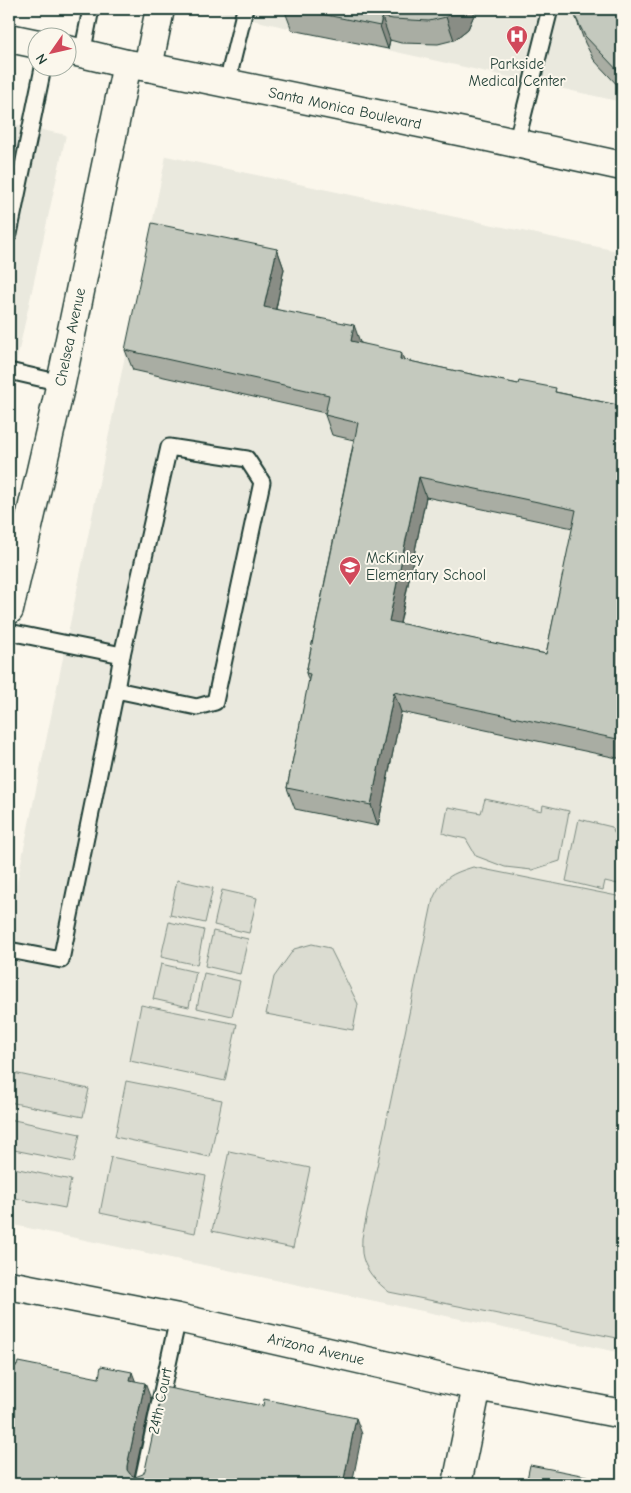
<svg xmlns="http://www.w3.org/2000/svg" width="631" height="1493" font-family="'Comic Neue',sans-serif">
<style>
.built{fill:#eae9de}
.green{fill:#dbdcd1;stroke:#7d8c82}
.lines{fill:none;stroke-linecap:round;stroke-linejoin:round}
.lane-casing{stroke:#1f3d34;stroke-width:19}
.street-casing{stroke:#1f3d34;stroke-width:31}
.primary-casing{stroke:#1f3d34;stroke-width:31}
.lane{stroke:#fbf7ec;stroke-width:15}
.street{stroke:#fbf7ec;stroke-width:28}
.primary{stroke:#fbf7ec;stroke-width:28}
.wall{fill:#a9ada3;stroke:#1f3d34;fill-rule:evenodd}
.shaded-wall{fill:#898d85;stroke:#1f3d34}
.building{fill:#c4c9be;stroke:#1f3d34;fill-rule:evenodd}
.labels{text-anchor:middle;stroke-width:4;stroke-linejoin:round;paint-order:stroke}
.poi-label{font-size:15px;fill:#1f3d34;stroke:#fbf7ec}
.street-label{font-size:15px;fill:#1f3d34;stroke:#fbf7ec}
</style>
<rect width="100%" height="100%" fill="#fbf7ec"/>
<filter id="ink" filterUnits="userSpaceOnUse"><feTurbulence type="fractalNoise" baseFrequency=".02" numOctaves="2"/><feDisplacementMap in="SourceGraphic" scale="10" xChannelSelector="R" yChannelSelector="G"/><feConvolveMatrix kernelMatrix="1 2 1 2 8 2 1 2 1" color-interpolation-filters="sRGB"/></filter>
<g filter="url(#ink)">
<!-- built -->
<g class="built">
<polygon points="203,9 622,9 622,102"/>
<polygon points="9,123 66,135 12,382 9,381"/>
<polygon points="166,156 622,252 622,1353 9,1224 9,921"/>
</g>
<!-- green -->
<g class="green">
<polygon points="485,799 542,811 543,805 569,811 560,861 532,870 505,867 476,856 466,839 448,835 443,833 448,807 481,813"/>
<polygon points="579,819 612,827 614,833 622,835 622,885 605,881 603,890 566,881"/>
<path d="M473,867l149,30v442l-233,-47c-11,-9 -22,-19 -26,-34 -2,-6 -1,-14 -1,-20l71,-339c10,-22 18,-25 40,-32z"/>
<polygon points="177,880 213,888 205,923 170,915"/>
<polygon points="222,890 257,898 249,933 214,925"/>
<polygon points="169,922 204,930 197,965 161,957"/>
<polygon points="213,931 248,939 240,974 205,966"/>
<polygon points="312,944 330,948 358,1004 353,1030 266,1014 274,977 294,949"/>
<polygon points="161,964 196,972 189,1007 153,999"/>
<polygon points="204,973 240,981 232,1016 197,1008"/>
<polygon points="141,1005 237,1024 225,1081 130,1061"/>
<polygon points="9,1072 89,1089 83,1117 9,1102"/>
<polygon points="126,1081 222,1100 210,1157 115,1137"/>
<polygon points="9,1119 80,1134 74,1162 9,1149"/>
<polygon points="229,1151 310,1168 293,1248 212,1231"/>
<polygon points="111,1157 206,1176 195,1233 100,1213"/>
<polygon points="9,1167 71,1180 65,1208 9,1197"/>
</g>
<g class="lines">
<!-- lane casing -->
<g class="lane-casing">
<g id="lane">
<polyline points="82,54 91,9"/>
<polyline points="227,83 245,9"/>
<polyline points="516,144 550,9"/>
<polyline points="9,234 43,68"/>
<polyline points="9,371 61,383"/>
<polyline points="9,632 122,655"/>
<polyline points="9,950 61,960 116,690 122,655 169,447 247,459 262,482 215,702 197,707 116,690"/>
<polyline points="142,1484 178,1318"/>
</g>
</g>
<!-- street casing -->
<g class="street-casing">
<g id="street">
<polyline points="148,67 160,9"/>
<polyline points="9,610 61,383 127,64"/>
<polyline points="9,1285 178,1318 477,1386 622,1414"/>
<polyline points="457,1484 477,1386"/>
</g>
</g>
<!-- primary casing -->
<g class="primary-casing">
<g id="primary">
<polyline points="9,38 38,44"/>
<polyline points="68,50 127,64 148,67 488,137 622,166"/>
</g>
</g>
<!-- lane -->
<use href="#lane" class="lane"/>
<!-- street -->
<use href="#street" class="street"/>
<!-- primary -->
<use href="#primary" class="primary"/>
</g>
<!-- wall -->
<g class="wall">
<polygon points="284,9 475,9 474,15 468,29 454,40 438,44 401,43 390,40 388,49 292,30"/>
<polygon points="622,9 622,90 594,60 585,43 576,18"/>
<path d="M277,249l7,20 -8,40 128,51 218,46v353l-221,-47 -23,114 -83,-17 -8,-21 22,-106 -3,-9 48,-233 -22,-5 -7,-20v-2l-192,-43 -8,-20zM426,497l147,31 -27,126 -146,-30z"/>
</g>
<!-- shaded-wall -->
<g class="shaded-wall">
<polygon points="455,9 475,9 474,15 468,29 454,40 446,17"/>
<polygon points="382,17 390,40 388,49 380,26"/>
<polygon points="277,249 284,269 272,327 264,307"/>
<polygon points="354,325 361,345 351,341"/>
<polygon points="401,352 409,372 400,359"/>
<polygon points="419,477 426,497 396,642 389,621"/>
<polygon points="394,692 401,712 378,826 371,805"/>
<polygon points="132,1372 138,1388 130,1380"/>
<polygon points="145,1383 151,1399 133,1482 127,1470 127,1466"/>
<polygon points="356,1418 362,1434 352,1484 343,1484"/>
</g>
<!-- building -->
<g class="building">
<polygon points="297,9 455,9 446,17 429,21 393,19 382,17 380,26"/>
<polygon points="576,9 622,9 622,75 585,36 576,18 575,12"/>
<path d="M152,223l125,26 -13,58 90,18 -3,16 50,11 -1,7 118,25 1,-3 37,7 -1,4 67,14v334l-228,-48 -23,113 -84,-17 23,-114 -4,-1 52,-250 -33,-8 4,-20 -204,-45zM419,477l157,33 -30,144 -157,-33z"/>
<polygon points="18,1362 99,1378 101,1366 132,1372 130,1380 145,1383 127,1466 127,1470 130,1474 135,1477 143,1474 145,1470 163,1387 263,1406 264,1399 356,1418 343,1484 9,1484 9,1364 17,1366"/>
<polygon points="530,1465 622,1483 622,1484 526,1484"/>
</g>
</g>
<!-- icons -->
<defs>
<g id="hospital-pin" transform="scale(1.125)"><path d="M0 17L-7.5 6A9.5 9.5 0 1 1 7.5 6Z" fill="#d1495b" stroke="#fbf7ec"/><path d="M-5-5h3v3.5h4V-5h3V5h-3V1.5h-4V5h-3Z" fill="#fff"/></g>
<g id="school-pin" transform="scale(1.125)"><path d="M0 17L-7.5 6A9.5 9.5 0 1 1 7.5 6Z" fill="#d1495b" stroke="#fbf7ec"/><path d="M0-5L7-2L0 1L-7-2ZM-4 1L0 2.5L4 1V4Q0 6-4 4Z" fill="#fff"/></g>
</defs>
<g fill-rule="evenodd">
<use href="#hospital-pin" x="517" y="36"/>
<use href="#school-pin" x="350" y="567"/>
</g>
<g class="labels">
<!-- poi labels -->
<g class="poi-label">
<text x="517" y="69">Parkside<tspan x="517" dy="17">Medical Center</tspan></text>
<text x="366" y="563" text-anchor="start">McKinley<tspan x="366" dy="17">Elementary School</tspan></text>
</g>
<!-- street labels -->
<g class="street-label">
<text transform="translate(345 108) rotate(12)" y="5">Santa Monica Boulevard</text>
<text transform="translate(70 337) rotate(-78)" y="5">Chelsea Avenue</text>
<text transform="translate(316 1349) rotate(13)" y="5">Arizona Avenue</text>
<text transform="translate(160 1401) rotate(-78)" y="5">24th Court</text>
</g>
</g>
<!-- margin -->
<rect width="631" height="1493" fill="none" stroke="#fbf7ec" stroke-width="30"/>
<rect x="15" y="15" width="601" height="1463" fill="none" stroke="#1f3d34" stroke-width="2" filter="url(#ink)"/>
<!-- north arrow -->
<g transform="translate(52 52) rotate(236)"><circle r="24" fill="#fbf7ec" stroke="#a3ada2"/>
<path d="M0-4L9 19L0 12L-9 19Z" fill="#d1495b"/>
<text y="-8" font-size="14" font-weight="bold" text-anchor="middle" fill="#1f3d34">N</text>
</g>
</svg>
